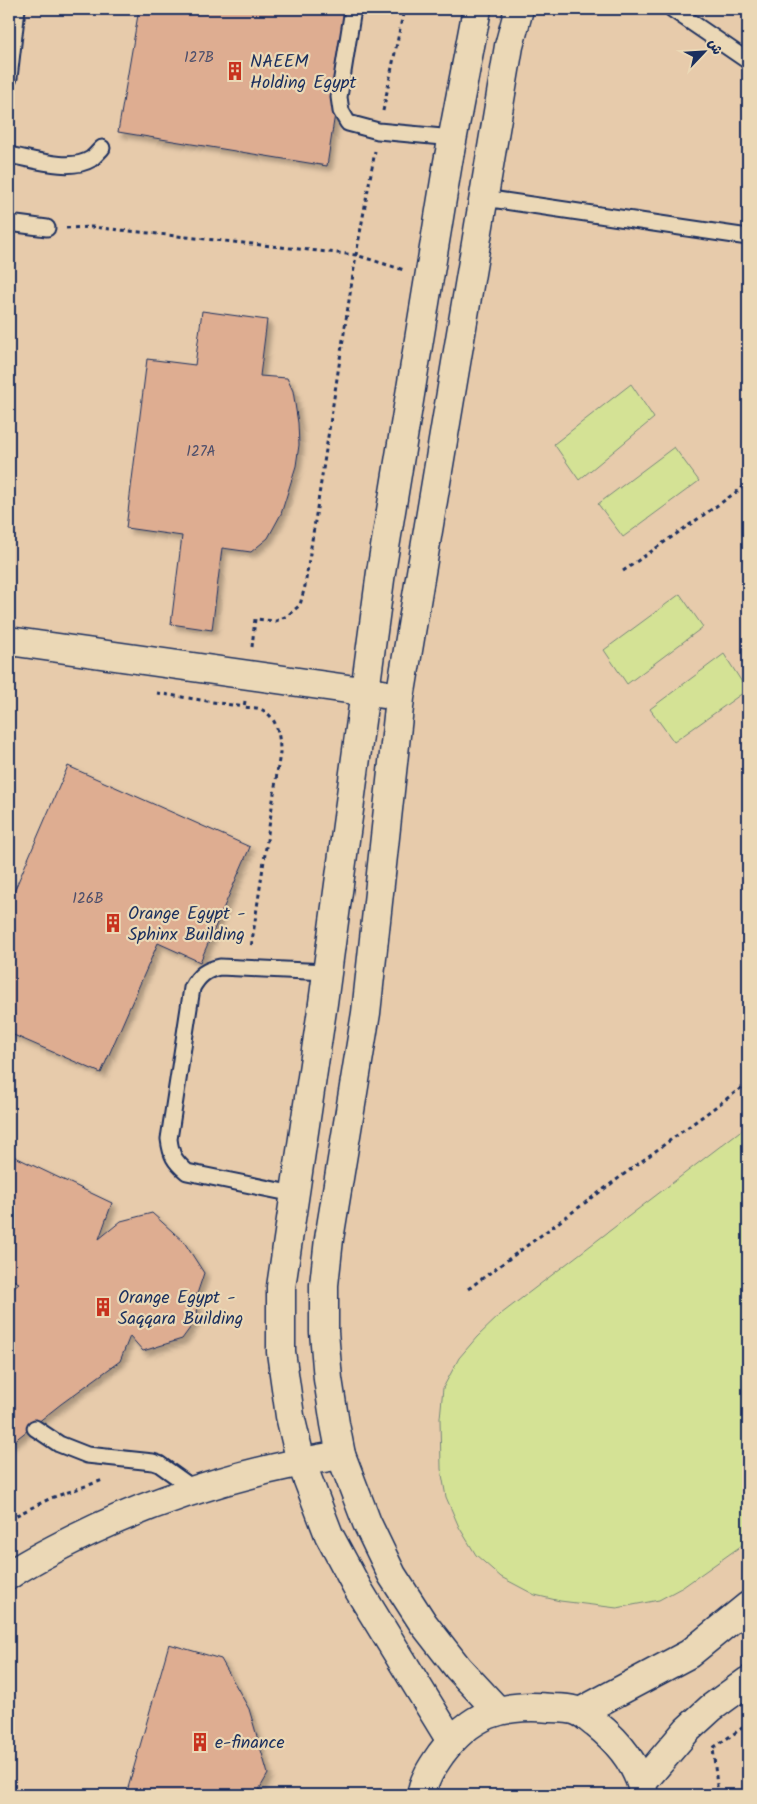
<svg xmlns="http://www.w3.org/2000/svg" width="757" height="1804" font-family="Kalam,'Playpen Sans Arabic',sans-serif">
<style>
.built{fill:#e7cbab}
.pitch{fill:#d4e295;stroke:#78887a}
.building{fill:#dead91;stroke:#1b2f5e;filter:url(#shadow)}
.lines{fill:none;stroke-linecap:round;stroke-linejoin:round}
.service-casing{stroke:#1b2f5e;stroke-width:19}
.minor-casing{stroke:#1b2f5e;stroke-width:31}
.path{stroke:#1b2f5e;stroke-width:3;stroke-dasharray:4 4;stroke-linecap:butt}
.service{stroke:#ebd8b6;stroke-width:15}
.minor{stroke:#ebd8b6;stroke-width:28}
.labels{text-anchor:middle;stroke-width:4.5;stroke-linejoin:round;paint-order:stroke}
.number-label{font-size:15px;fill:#4c4e6b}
.poi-label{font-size:18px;fill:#1b2f5e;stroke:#ebd8b6;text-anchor:start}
</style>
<defs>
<filter id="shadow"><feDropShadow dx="4.5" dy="4.5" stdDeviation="2.5" flood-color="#0004"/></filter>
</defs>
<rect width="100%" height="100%" fill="#ebd8b6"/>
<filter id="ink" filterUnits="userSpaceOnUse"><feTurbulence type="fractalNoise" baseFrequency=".02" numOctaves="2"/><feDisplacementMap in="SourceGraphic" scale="10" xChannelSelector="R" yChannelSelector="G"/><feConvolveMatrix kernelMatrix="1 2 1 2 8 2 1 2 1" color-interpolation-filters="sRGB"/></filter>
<g filter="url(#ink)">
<!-- built -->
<rect class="built" x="9" y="9" width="739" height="1786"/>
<!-- pitch -->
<g class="pitch">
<polygon points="631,384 654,418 579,480 554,444"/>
<polygon points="674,447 699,481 623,537 598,504"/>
<polygon points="680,594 703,627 627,684 604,650"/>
<polygon points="724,654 747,690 674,742 650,709"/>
<polygon points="748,1125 748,1541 683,1587 659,1600 617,1608 560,1601 535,1595 501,1577 476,1555 459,1527 446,1497 441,1469 440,1418 443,1388 459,1358 477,1337 501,1314"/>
</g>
<!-- building -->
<g class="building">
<polygon points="139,9 351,9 327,166 118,132"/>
<polygon points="202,311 267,320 260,376 287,378 293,391 298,423 299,445 296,466 281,514 268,538 251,552 222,548 212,630 171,624 182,536 126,528 147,359 195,365"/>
<polygon points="68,766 250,847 200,962 158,943 101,1073 9,1033 9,903"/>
<polygon points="9,1154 112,1203 99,1239 121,1221 152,1213 184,1242 204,1273 196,1297 198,1317 182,1339 143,1351 130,1336 120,1361 61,1404 9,1445 9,1291 19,1283 9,1278"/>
<polygon points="169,1644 221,1659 249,1709 268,1774 256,1795 126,1795"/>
</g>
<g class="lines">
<!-- service casing -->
<g class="service-casing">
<g id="service">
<polyline points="353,9 339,97 341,111 348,123 378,131 453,138"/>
<polyline points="672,9 748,61"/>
<polyline points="9,78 17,9"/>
<path d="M9,155c23,4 61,17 82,4 4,-3 8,-8 11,-11"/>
<polyline points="484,198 748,237"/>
<polyline points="9,223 47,228"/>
<path d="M294,1194l-107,-22c-13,-11 -16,-17 -18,-33l23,-151c7,-13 14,-18 28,-21l107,5"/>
<polyline points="35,1428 59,1444 87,1455 153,1462 159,1464 194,1489"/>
</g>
</g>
<!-- minor casing -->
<g class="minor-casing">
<g id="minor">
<polyline points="9,641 383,694"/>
<path d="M9,1575c21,-14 43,-25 67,-37 83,-41 173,-68 265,-83"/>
<polyline points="498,1711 458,1668 423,1623 392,1575 367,1523 341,1455 335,1424 328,1379 324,1332 324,1285 329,1239 366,1013 400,698 509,46 519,9"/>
<polyline points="580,1712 689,1654 748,1606"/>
<polyline points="451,1741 358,1589 329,1535 301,1462 290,1416 281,1352 281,1287 323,1003 381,572 448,162 477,9"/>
<polyline points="642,1783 687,1730 711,1708 748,1681"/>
<path d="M421,1795c3,-16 11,-28 20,-41 29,-39 61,-51 110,-46 8,0 22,0 30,5 5,2 10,8 15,11 24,19 42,41 48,71"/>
</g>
</g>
<!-- path -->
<g class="path">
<polyline points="383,111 404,9"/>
<polyline points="66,228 92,227 356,255 404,270"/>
<polyline points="623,571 748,484"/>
<polyline points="252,647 255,619 276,621 287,616 300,605 305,586 356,255 375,151"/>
<polyline points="157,693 244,707"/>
<path d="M245,701l-1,6c5,1 11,0 16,2 18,7 20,28 20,44l-29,195"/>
<polyline points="468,1289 748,1083"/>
<polyline points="9,1519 51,1498 103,1480"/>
<polyline points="718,1795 713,1748 748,1724"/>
</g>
<!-- service -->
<use href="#service" class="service"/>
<!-- minor -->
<use href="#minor" class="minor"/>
</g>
</g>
<!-- icons -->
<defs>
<g id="building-bare" transform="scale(1.5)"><path d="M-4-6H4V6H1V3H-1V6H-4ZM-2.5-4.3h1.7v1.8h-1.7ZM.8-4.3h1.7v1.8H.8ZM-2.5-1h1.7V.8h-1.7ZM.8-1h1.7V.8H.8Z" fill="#c8321e" stroke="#ebd8b6" stroke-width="2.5" paint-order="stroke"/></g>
</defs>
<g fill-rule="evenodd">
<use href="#building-bare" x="235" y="71"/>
<use href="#building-bare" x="113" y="923"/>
<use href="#building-bare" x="103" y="1307"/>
<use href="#building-bare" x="200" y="1742"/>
</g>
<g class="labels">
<!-- number labels -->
<g class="number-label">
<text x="199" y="62">127B</text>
<text x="201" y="456">127A</text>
<text x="88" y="903">126B</text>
</g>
<!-- poi labels -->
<g class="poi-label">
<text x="250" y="67">NAEEM<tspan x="250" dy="21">Holding Egypt</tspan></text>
<text x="128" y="919">Orange Egypt -<tspan x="128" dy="21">Sphinx Building</tspan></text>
<text x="118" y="1303">Orange Egypt -<tspan x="118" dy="21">Saqqara Building</tspan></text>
<text x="215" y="1748">e-finance</text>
</g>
</g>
<!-- margin -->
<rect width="757" height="1804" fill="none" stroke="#ebd8b6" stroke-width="30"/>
<rect x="15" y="15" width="727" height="1774" fill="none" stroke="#1b2f5e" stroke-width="2" filter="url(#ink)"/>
<!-- north arrow -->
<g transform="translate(704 52) rotate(65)" stroke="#ebd8b6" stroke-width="4" paint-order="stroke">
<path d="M0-4L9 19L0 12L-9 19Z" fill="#1b2f5e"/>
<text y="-8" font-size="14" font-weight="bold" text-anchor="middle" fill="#1b2f5e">ش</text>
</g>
</svg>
